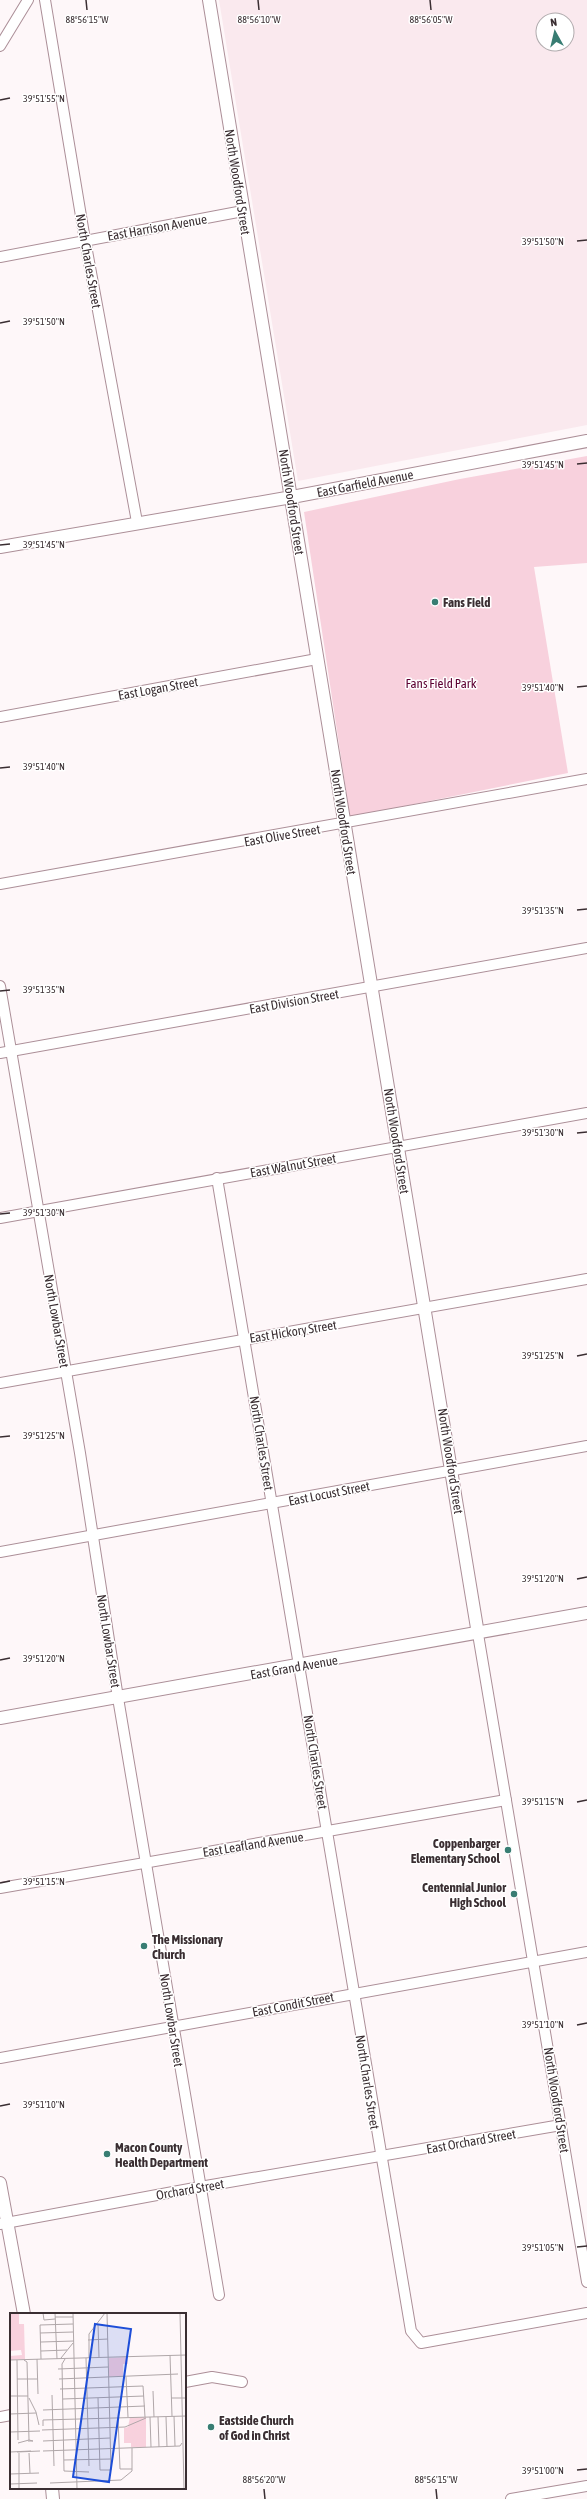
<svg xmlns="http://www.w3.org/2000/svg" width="587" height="2499" font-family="'Asap Condensed',sans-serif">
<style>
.built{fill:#fae9ee;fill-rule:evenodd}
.green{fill:#f8d1dd}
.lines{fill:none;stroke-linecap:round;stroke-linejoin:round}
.minor-casing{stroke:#ac8f98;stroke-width:12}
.tertiary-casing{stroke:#ac8f98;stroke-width:14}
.minor{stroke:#fff;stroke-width:10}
.tertiary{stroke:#fff;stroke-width:12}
.ticks{fill:none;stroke:#3a2e32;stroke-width:1.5}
.poi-dot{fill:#387d73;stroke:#fff;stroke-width:1.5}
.labels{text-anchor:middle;stroke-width:3;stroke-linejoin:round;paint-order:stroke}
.street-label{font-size:13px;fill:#3a2e32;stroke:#fff}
.poi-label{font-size:13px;font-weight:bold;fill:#3a2e32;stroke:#fff;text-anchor:start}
.park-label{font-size:13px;fill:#5d0132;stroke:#fff}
.inset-road{fill:none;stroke:#b0a7a9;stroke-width:1}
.view{fill:#1d4ed8;fill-opacity:0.15;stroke:#1d4ed8;stroke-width:2}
.inset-edge{fill:none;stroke:#3a2e32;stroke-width:2}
.ticks-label{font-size:10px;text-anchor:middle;fill:#3a2e32;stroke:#fff;stroke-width:3;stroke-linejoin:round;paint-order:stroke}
</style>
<rect width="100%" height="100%" fill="#fef7f9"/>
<!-- built -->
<path class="built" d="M219,0h368v425l-289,56zM543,20h24v24h-24z"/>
<!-- green -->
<polygon class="green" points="587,456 587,563 534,567 568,773 350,817 304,512 460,479"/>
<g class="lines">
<!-- minor casing -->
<g class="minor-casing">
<g id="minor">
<polyline points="45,0 85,240 137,522"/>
<polyline points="0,46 28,0"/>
<polyline points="0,257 243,211"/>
<polyline points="0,717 317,659"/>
<polyline points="0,884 587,779"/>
<polyline points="0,986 80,1453 118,1698 219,2295"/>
<polyline points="0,1053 587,948"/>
<polyline points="217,1178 411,2331 421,2343 587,2313"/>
<polyline points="0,1218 587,1113"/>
<polyline points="0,1383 587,1279"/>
<polyline points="0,1552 587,1446"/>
<polyline points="478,1634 587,2282"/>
<polyline points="0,1888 506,1800"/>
<polyline points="0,2058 587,1952"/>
<polyline points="0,2224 200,2187 561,2125"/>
<polyline points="185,2382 212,2377 242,2382"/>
<polyline points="0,2417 11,2415"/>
<polyline points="511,2499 587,2486"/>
</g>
</g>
<!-- tertiary casing -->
<g class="tertiary-casing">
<g id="tertiary">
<polyline points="209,0 478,1634"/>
<polyline points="0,547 292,497 587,441"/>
<polyline points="0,1718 587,1613"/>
<polyline points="0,2183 24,2314"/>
<polyline points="52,2488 53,2499"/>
</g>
</g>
<!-- minor -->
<use href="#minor" class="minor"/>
<!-- tertiary -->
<use href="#tertiary" class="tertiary"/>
</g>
<!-- ticks -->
<path class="ticks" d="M86,0l1,10M258,0l1,10M430,0l1,10M0,100l10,-2M577,241l10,-1M0,323l10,-2M577,464l10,-1M0,545l10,-1M577,687l10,-1M0,768l10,-1M577,910l10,-1M0,991l10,-1M577,1133l10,-1M0,1214l10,-1M577,1356l10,-2M0,1437l10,-1M577,1579l10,-2M0,1660l10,-2M577,1802l10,-2M0,1883l10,-2M577,2025l10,-2M0,2106l10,-2M577,2247l10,-1M577,2470l10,-1M264,2489l1,10M436,2489l1,10"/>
<!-- markers -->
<g class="poi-dot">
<circle cx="435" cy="602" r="4"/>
<circle cx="508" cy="1850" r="4"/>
<circle cx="514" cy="1894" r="4"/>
<circle cx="144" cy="1946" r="4"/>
<circle cx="107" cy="2154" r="4"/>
<circle cx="211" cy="2427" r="4"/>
</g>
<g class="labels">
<!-- street labels -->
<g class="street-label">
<text transform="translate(238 182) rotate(81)" y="5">North Woodford Street</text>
<text transform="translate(157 227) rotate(-10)" y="5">East Harrison Avenue</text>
<text transform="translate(89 261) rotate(80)" y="5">North Charles Street</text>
<text transform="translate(365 483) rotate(-11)" y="5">East Garfield Avenue</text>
<text transform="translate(292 502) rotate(81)" y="5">North Woodford Street</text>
<text transform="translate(158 688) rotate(-10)" y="5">East Logan Street</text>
<text transform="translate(344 822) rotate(81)" y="5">North Woodford Street</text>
<text transform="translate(282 835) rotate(-10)" y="5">East Olive Street</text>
<text transform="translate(294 1001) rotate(-10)" y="5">East Division Street</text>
<text transform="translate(397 1141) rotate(81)" y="5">North Woodford Street</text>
<text transform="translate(293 1165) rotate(-10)" y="5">East Walnut Street</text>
<text transform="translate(57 1321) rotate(80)" y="5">North Lowbar Street</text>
<text transform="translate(293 1331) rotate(-9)" y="5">East Hickory Street</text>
<text transform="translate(262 1443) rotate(81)" y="5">North Charles Street</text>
<text transform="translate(451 1461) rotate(81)" y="5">North Woodford Street</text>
<text transform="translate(329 1493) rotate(-11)" y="5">East Locust Street</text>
<text transform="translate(109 1641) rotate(81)" y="5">North Lowbar Street</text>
<text transform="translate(294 1667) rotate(-10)" y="5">East Grand Avenue</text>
<text transform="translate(316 1762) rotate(81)" y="5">North Charles Street</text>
<text transform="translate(253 1844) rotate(-9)" y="5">East Leafland Avenue</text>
<text transform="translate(293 2004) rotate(-11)" y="5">East Condit Street</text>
<text transform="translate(172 2020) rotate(81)" y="5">North Lowbar Street</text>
<text transform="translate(368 2082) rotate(81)" y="5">North Charles Street</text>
<text transform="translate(557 2100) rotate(81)" y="5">North Woodford Street</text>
<text transform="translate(471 2141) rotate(-10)" y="5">East Orchard Street</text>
<text transform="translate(190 2189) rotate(-10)" y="5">Orchard Street</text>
</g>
<!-- poi labels -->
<g class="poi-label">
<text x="443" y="607">Fans Field</text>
<text x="500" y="1848" text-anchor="end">Coppenbarger<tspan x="500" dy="15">Elementary School</tspan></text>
<text x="506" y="1892" text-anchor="end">Centennial Junior<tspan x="506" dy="15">High School</tspan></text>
<text x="152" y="1944">The Missionary<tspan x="152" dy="15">Church</tspan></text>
<text x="115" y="2152">Macon County<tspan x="115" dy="15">Health Department</tspan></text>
<text x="219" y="2425">Eastside Church<tspan x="219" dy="15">of God in Christ</tspan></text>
</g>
<!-- park labels -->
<g class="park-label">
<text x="441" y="688">Fans Field Park</text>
</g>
</g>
<!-- overview -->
<g transform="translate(10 2313)">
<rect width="176" height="176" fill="#fef7f9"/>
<path d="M0,0h9v11h5l1,35 -15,1v-4l12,-1 -1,-5 -11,1zM117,44l1,7h-5v12l-14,1v-19zM120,104h16v30h-15v-4h-7v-15l4,-1z" fill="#f8d1dd"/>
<path class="inset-road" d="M33,0l1,7 11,-1M45,0l2,46M63,0l4,176M170,0l4,176M45,4h18M88,11l1,33M30,20l33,-1M78,27l20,-1M31,29l33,-1M31,38l26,-1M160,42l2,61M51,45l12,-15M76,45l3,108M79,45v-24l16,-21M27,46l1,35M31,46l-1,-34 33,-1M55,46l-3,5 2,107 25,1M0,47l176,-5M7,47l1,80M14,47l3,2 2,78M48,56l50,-2M116,64l2,40M7,66h20M49,66l119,-5M50,76l83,-3 2,31M143,78l1,26M42,82l2,71M0,83h18M19,85l7,14 3,13M88,85l2,72h11l-4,-157M161,85h15M53,86l81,-3M33,97l102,-4M0,101l26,-1M164,103l1,30M140,104l1,30M148,104l1,30M156,104l1,30M108,105l2,51h12M33,113v-6l143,-4M32,117l83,-3 21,-9M0,119l30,-1M33,128l67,-3M8,130l11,-3 4,1h-5M33,138l137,-5 2,-3M0,139l21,-1M7,139l23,-1M9,140v36M19,140l1,20M54,147l47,-1M0,161l29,-1M40,170l71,-3 11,-9v-23M0,171l27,-1"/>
<path class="view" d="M85,11l36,5 -22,153 -36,-5z"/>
<rect width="176" height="176" class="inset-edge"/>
</g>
<g class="ticks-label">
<text x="87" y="23">88°56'15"W</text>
<text x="259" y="23">88°56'10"W</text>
<text x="431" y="23">88°56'05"W</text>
<text x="44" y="102">39°51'55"N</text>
<text x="543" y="245">39°51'50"N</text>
<text x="44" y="325">39°51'50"N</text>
<text x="543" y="468">39°51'45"N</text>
<text x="44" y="548">39°51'45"N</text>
<text x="543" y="691">39°51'40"N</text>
<text x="44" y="770">39°51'40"N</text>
<text x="543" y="914">39°51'35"N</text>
<text x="44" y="993">39°51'35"N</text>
<text x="543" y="1136">39°51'30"N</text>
<text x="44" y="1216">39°51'30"N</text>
<text x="543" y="1359">39°51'25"N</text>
<text x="44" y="1439">39°51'25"N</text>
<text x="543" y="1582">39°51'20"N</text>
<text x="44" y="1662">39°51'20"N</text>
<text x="543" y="1805">39°51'15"N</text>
<text x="44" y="1885">39°51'15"N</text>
<text x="543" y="2028">39°51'10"N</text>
<text x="44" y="2108">39°51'10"N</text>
<text x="543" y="2251">39°51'05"N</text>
<text x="543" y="2474">39°51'00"N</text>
<text x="264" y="2483">88°56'20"W</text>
<text x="436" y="2483">88°56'15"W</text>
</g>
<!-- north arrow -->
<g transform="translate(555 32) rotate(352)"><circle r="19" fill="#ffffff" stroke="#b0abad"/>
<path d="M0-3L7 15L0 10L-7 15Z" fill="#387d73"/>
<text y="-6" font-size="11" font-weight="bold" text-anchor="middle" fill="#3a2e32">N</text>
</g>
</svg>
